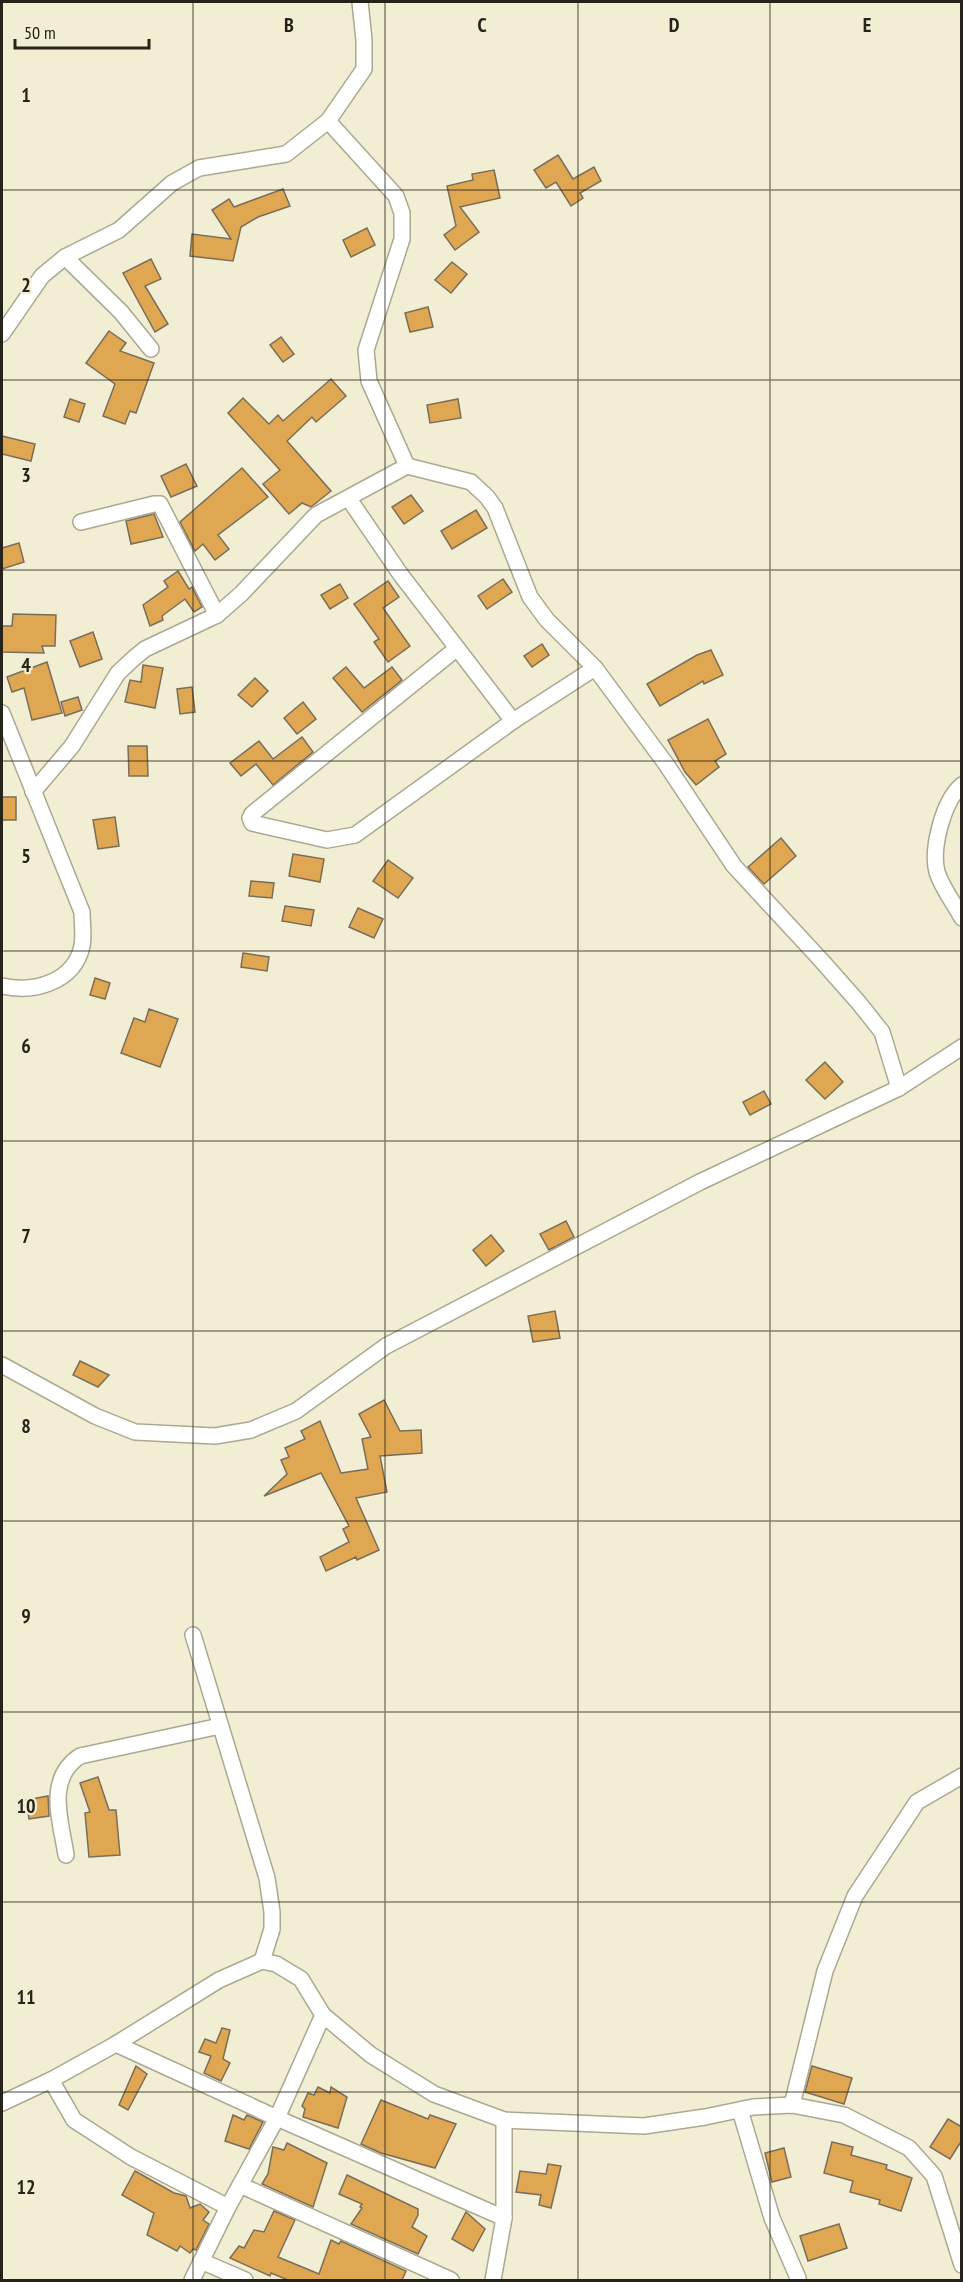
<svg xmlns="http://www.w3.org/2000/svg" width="963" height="2282" font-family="'PT Sans Narrow',sans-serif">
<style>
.building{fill:#e0a752;stroke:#7b6d59;stroke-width:1.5}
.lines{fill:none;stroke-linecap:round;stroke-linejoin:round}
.minor-casing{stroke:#aca88f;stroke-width:18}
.minor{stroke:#fff;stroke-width:15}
.grid{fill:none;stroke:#25231a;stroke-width:1.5;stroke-opacity:0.55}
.grid-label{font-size:20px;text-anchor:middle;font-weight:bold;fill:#25231a;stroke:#f2eed3;stroke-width:4.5;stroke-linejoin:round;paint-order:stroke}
</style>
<rect width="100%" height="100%" fill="#f2eed3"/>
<!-- building -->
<g class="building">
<polygon points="558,155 573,179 594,167 601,181 580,193 583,198 571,206 556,182 546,188 534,170"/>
<polygon points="494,170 500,198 460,207 479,232 455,250 444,235 456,226 447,186 473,180 472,174"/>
<polygon points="283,189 290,206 258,217 241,227 233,261 190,256 192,234 231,239 212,210 229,199 234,207"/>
<polygon points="367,228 375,245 351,257 343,240"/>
<polygon points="151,259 161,279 145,286 168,324 155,332 123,273"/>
<polygon points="452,262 467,274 451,293 435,280"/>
<polygon points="428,307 433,327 410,332 405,313"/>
<polygon points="109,331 126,343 120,351 154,363 136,413 130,411 125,424 103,416 115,384 86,363"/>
<polygon points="281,337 294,354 283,362 270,345"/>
<polygon points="331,379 346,396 316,422 312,417 287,441 331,491 311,507 302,503 289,514 263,484 280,470 228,413 243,398 269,424 278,415 283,421"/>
<polygon points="70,399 85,404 79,422 64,417"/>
<polygon points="458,399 461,418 430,423 427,405"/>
<polygon points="2,436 35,444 31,461 2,454"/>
<polygon points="186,464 197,486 171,497 161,476"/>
<polygon points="242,468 268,497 218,535 229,549 215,560 203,544 195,551 180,522"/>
<polygon points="411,495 423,511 404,524 392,507"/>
<polygon points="476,510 487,528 452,549 441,531"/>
<polygon points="154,514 163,537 131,544 126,521"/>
<polygon points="19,543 24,562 2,569 2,548"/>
<polygon points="178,571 189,589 192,587 202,607 194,612 185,599 162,616 163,620 150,626 143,605 168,587 164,581"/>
<polygon points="503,579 512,592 487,609 478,596"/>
<polygon points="388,581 399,597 383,608 410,646 388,662 374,642 379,639 354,604"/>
<polygon points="340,584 348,598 330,609 321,595"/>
<polygon points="13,614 56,615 55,646 42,646 44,653 2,652 2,626 12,626"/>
<polygon points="93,632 102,659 80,667 70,641"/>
<polygon points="542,644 549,655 532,667 524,656"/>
<polygon points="711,650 723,675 704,684 703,681 660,706 647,684 697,655"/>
<polygon points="47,662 62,713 32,720 24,688 12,692 7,677"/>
<polygon points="143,665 163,668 155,708 125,702 130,680 141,682"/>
<polygon points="346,667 364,688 392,667 402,680 362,712 333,678"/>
<polygon points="255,678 268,691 252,707 238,695"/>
<polygon points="192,687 195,712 180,714 177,689"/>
<polygon points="78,697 82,710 65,716 61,702"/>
<polygon points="303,702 316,719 297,734 284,718"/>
<polygon points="708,719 726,754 715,761 719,767 696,785 685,772 668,740"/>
<polygon points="302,737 313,752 273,785 256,764 241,776 230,763 259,741 273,759"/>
<polygon points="128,746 147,746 148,776 129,776"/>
<rect x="2" y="797" width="14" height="23"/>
<polygon points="115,817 119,846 98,849 93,820"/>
<polygon points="781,838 796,856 764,884 748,867"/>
<polygon points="293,854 324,859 320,882 289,876"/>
<polygon points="388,860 413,878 398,898 373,881"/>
<polygon points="251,881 274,883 272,898 249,896"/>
<polygon points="285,906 314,910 311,926 282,921"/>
<polygon points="358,908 383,919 374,938 349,927"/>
<polygon points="243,953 269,957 267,971 241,967"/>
<polygon points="95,978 110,983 105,999 90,995"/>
<polygon points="149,1009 178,1019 160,1067 121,1053 134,1018 145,1022"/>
<polygon points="825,1062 843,1082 825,1099 806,1080"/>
<polygon points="764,1091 771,1104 750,1115 743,1102"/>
<polygon points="566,1221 574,1237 549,1250 540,1234"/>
<polygon points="491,1235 504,1251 486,1266 473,1250"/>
<polygon points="555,1311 560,1338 533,1342 528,1316"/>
<polygon points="80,1361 109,1375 98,1387 73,1375"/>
<polygon points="384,1400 400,1431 421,1430 422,1453 380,1456 387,1492 356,1498 379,1550 357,1560 356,1557 326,1571 320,1557 349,1542 343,1529 349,1526 321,1473 264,1496 287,1474 281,1460 289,1457 285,1448 305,1439 301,1431 320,1421 341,1473 368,1469 362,1439 371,1437 359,1414"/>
<polygon points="98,1777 109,1810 116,1810 120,1855 89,1857 85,1813 90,1812 80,1783"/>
<polygon points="48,1796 49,1816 29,1819 26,1800"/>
<polygon points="222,2028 230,2030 223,2059 230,2063 221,2081 204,2073 211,2056 199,2052 205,2039 216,2043"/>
<polygon points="136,2066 147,2074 128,2110 119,2105"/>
<polygon points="812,2066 852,2078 844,2104 805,2092"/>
<polygon points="318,2087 330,2093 331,2087 347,2097 338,2128 303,2117 305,2109 302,2106 308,2093 314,2095"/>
<polygon points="381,2100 428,2119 430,2115 456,2124 435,2168 381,2153 361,2144"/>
<polygon points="233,2115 244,2120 247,2115 263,2122 249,2149 225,2141"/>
<polygon points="948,2119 962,2127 962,2140 950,2159 930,2147"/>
<polygon points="832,2142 853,2147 851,2155 887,2165 886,2169 912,2178 901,2211 879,2204 880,2200 850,2192 853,2181 824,2173"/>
<polygon points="287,2143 327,2163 313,2207 262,2184 268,2174 273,2147 284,2150"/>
<polygon points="784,2148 791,2177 772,2182 765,2153"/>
<polygon points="548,2164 561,2166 551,2208 539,2205 541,2195 516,2192 520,2171 546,2174"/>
<polygon points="135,2171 174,2193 186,2196 190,2208 200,2204 209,2212 203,2220 209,2224 196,2250 193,2249 190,2253 180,2246 177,2251 147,2235 154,2213 122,2195"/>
<polygon points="347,2175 418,2209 418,2215 412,2227 427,2236 418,2254 351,2224 362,2208 360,2207 362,2204 339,2194"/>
<polygon points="274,2211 295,2220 278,2257 319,2274 331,2240 339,2244 341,2241 406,2271 402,2280 288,2280 271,2273 270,2276 230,2258 239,2246 244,2248 254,2230 264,2232"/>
<polygon points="466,2212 485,2229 473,2251 452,2239"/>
<polygon points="839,2224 847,2248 808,2261 800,2236"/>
</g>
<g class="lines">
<!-- minor casing -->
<g class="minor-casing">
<g id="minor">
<polyline points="328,121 396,196 402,213 402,239 366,350 369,381 407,466 471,482 487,497 495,508 530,597 547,620 595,668 666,764 734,866 821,960 859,1003 882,1032 899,1088"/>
<polyline points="65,257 121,312 151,349"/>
<polyline points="2,334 42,276 65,257 119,230 172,183 199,168 286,154 328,121 364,69 364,40 360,2"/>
<polyline points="349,499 401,575 513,721"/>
<polyline points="81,522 154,504 160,504 217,615"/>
<polyline points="456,649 252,814 250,818 252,823 327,840 355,835 513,721 595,668"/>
<path d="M2,713l80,199c0,10 2,24 0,34 -8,37 -49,47 -80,40"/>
<path d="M962,785c-19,16 -31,64 -25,87 5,16 17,31 25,46"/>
<polyline points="33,792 72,746 118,673 134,658 145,649 217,615 241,594 316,515 407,466"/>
<polyline points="2,1365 95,1416 135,1432 215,1436 251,1430 296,1411 386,1346 700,1182 899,1088 962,1047"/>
<polyline points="193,1635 267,1878 272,1912 272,1929 262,1961"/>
<path d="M66,1855c-5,-34 -21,-76 14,-99l140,-30"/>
<polyline points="116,2044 277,2118 504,2218"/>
<polyline points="51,2080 74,2120 131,2157 228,2207"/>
<polyline points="2,2103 51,2080 116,2044 219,1980 262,1961 276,1964 301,1979 323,2015 371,2055 434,2094 504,2120 644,2126 705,2117 753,2107 792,2105 844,2115 909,2148 934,2176 962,2265"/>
<polyline points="792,2105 825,1971 855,1896 917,1802 962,1776"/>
<polyline points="740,2110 772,2218 798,2278"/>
<polyline points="240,2185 451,2280"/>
<polyline points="201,2261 245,2280"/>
<polyline points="192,2280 228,2207 277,2118 323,2015"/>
<polyline points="493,2280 504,2218 504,2120"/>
</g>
</g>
<!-- minor -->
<use href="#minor" class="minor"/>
</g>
<!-- grid -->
<path class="grid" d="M193,2v2278M385,2v2278M578,2v2278M770,2v2278M2,190h960M2,380h960M2,570h960M2,761h960M2,951h960M2,1141h960M2,1331h960M2,1521h960M2,1712h960M2,1902h960M2,2092h960"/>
<g class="grid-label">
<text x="289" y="32">B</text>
<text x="482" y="32">C</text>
<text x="674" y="32">D</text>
<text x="867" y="32">E</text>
<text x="26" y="102">1</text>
<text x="26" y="292">2</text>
<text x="26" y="482">3</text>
<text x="26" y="672">4</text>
<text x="26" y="863">5</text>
<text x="26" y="1053">6</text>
<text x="26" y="1243">7</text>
<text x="26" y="1433">8</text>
<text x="26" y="1623">9</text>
<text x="26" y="1813">10</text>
<text x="26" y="2004">11</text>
<text x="26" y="2194">12</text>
</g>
<!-- border -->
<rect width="963" height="2282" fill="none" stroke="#25231a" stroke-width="6"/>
<!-- scale -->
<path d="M15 39v9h134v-9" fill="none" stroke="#25231a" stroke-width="3"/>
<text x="24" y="39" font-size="18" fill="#25231a" stroke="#f2eed3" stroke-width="4.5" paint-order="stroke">50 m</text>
</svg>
